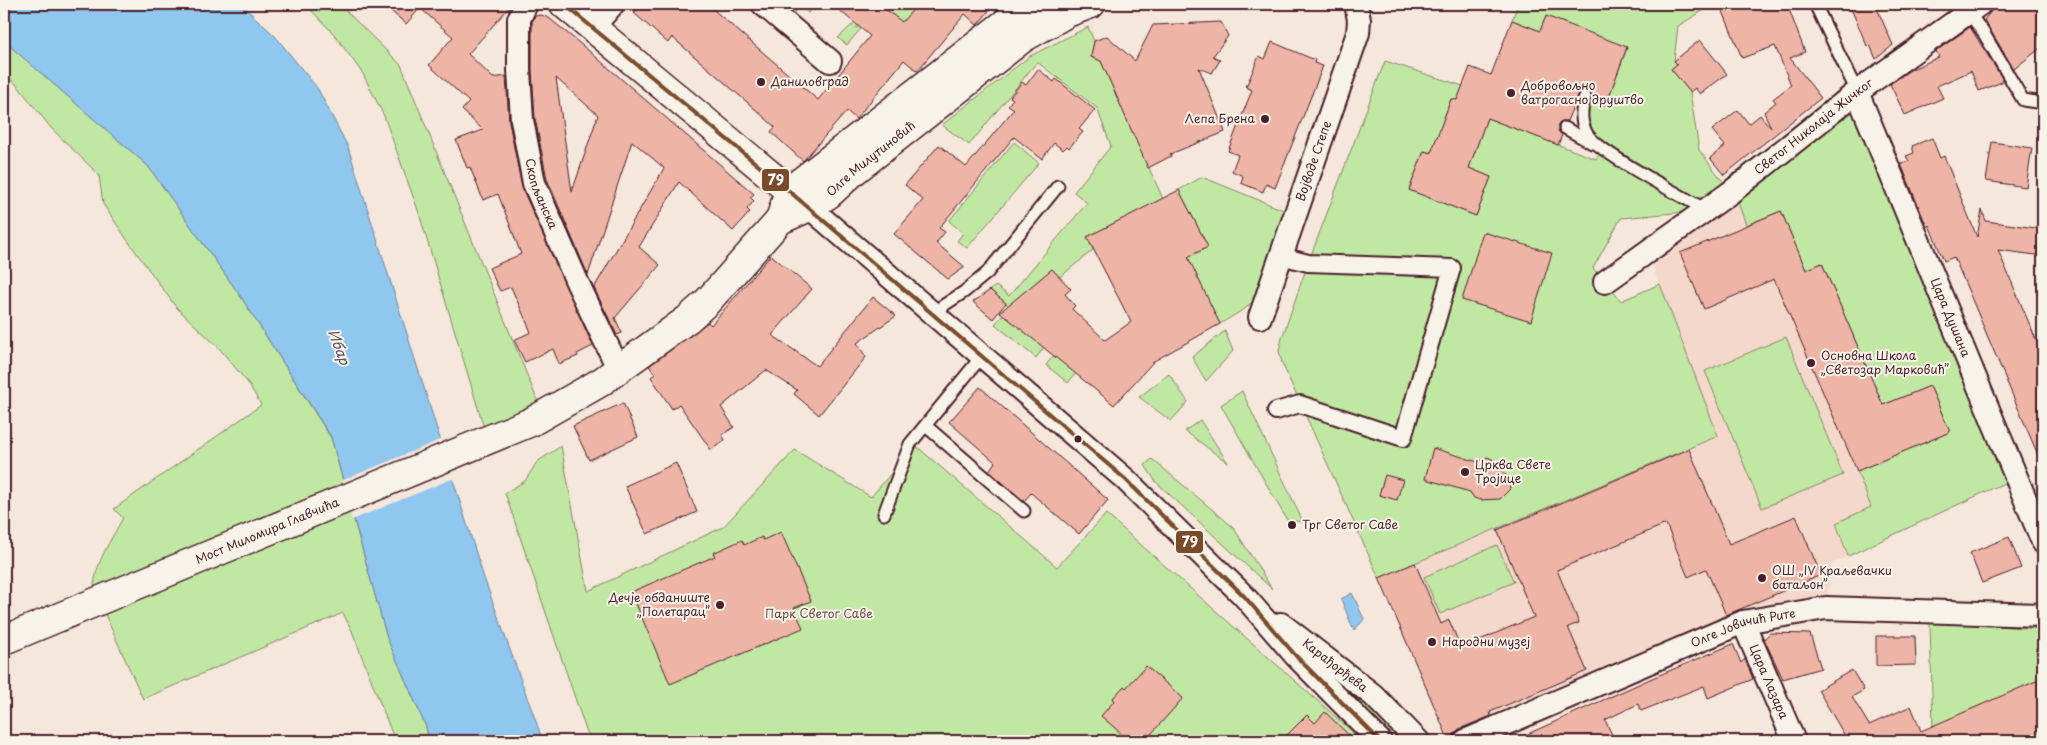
<svg xmlns="http://www.w3.org/2000/svg" width="2047" height="745" font-family="'Playpen Sans',sans-serif">
<style>
.built{fill:#f3d8cb}
.green{fill:#c1e8a3;stroke:#868467}
.water{fill:#90c7ee;stroke:#7484a0}
.pier{fill:#f5e7db}
.building{fill:#eeb5a6;stroke:#4a1f2b;fill-rule:evenodd}
.lines{fill:none;stroke-linecap:round;stroke-linejoin:round}
.service-casing{stroke:#4a1f2b;stroke-width:15}
.pedestrian-casing{stroke:#4a1f2b;stroke-width:20}
.minor-casing{stroke:#4a1f2b;stroke-width:26}
.tertiary-casing{stroke:#4a1f2b;stroke-width:31}
.service{stroke:#f7f3e8;stroke-width:11}
.pedestrian{stroke:#f7f3e8;stroke-width:16}
.minor{stroke:#f7f3e8;stroke-width:22}
.tertiary{stroke:#f7f3e8;stroke-width:28}
.bus-1-casing{stroke:#f7f3e8;stroke-width:8}
.bus-1{stroke:#7a4b2a;stroke-width:4}
.poi-dot{fill:#4a1f2b;stroke:#f7f3e8;stroke-width:2}
.labels{text-anchor:middle;stroke-width:4;stroke-linejoin:round;paint-order:stroke}
.poi-label{font-size:12px;fill:#4a1f2b;stroke:#f7f3e8;text-anchor:start}
.street-label{font-size:12px;fill:#4a1f2b;stroke:#f7f3e8}
.park-label{font-size:12px;fill:#685149;stroke:#f7f3e8}
.water-label{font-size:14px;font-style:italic;fill:#5f5166;stroke:#f7f3e8}
.line-badge{stroke:#f7f3e8;stroke-width:2}
.badge-label{font-size:14px;text-anchor:middle;font-weight:bold;fill:#fff}
</style>
<rect width="100%" height="100%" fill="#f5e7db"/>
<filter id="ink" filterUnits="userSpaceOnUse"><feTurbulence type="fractalNoise" baseFrequency=".02" numOctaves="2"/><feDisplacementMap in="SourceGraphic" scale="10" xChannelSelector="R" yChannelSelector="G"/><feConvolveMatrix kernelMatrix="1 2 1 2 8 2 1 2 1" color-interpolation-filters="sRGB"/></filter>
<g filter="url(#ink)">
<!-- built -->
<polygon class="built" points="1857,92 2017,477 1832,564 1826,608 1743,622 1492,718 1449,621 1441,624 1415,563 1718,436 1647,252"/>
<!-- green -->
<g class="green">
<polygon points="305,4 339,4 401,65 540,407 485,431 418,210 384,116 363,74 334,34"/>
<polygon points="774,4 816,4 808,13 800,6 790,18"/>
<polygon points="877,4 918,4 884,44 886,9 881,5 847,45 838,38 852,25 857,28"/>
<polygon points="1518,4 1714,4 1678,26 1674,61 1677,64 1671,69 1690,92 1699,150 1731,192 1857,92 2017,477 1848,556 1836,523 1871,507 1857,471 1950,432 1930,386 1883,405 1822,263 1806,270 1781,211 1746,225 1738,202 1731,192 1706,210 1621,218 1593,268 1621,301 1660,284 1718,436 1379,578 1282,363 1279,351 1282,338 1308,263 1385,61 1463,86 1457,100 1451,99 1431,153 1424,151 1409,190 1476,216 1491,177 1469,168 1487,118 1596,159 1602,149 1588,135 1585,97 1606,105 1627,48 1546,17 1540,31 1512,20"/>
<polygon points="1088,27 1094,41 1091,57 1101,61 1163,199 1087,237 1093,250 1060,277 1052,269 1009,306 990,290 996,286 1009,296 1087,203 1074,192 1111,146 1097,108 1037,62 969,145 942,125 1030,56"/>
<path d="M4,41l144,125 91,128 92,144 56,200 39,89 3,14h-34l-43,-110 -9,-18 -200,86 -49,-109c0,-26 17,-50 29,-72l-9,-9 147,-104 -13,-22 -29,-35 -43,-41 -48,-66 -25,-37 -4,-29 -48,-47 -34,-43 -13,-11z"/>
<polygon points="1014,142 1039,163 967,248 957,241 963,233 949,221"/>
<polygon points="1202,177 1296,215 1272,282 1246,308 1220,324 1186,258 1208,247 1179,190"/>
<polygon points="1004,314 1044,347 1036,358 995,324"/>
<polygon points="1225,331 1233,351 1206,381 1192,357"/>
<polygon points="1786,337 1843,475 1762,508 1705,371"/>
<polygon points="1054,355 1080,368 1068,383 1046,365"/>
<polygon points="1169,374 1188,402 1171,421 1139,397"/>
<polygon points="1242,391 1303,522 1287,520 1221,405"/>
<polygon points="1200,420 1228,463 1185,431"/>
<polygon points="915,445 1057,567 1106,514 1363,741 592,741 586,730 505,493 525,481 537,462 561,446 588,591 723,527 795,450 871,497"/>
<polygon points="1152,459 1233,527 1272,589 1156,482 1145,465"/>
<polygon points="1497,545 1514,582 1440,614 1424,577"/>
<polygon points="1930,622 2043,629 2043,678 1933,728"/>
<polygon points="1300,647 1364,698 1392,728 1392,732 1389,732 1383,729"/>
</g>
<!-- water -->
<g class="water">
<polygon points="4,4 241,4 275,36 318,89 348,147 484,578 543,741 429,741 426,727 387,638 331,437 239,294 148,166 4,41"/>
<polygon points="1352,593 1364,619 1354,631 1341,599"/>
</g>
<!-- pier -->
<polygon class="pier" points="442,439 454,478 352,520 341,481"/>
<!-- building -->
<g class="building">
<polygon points="383,4 512,4 468,54 493,78 506,76 509,122 522,188 593,346 577,354 578,356 559,364 553,349 525,362 514,340 531,332 511,287 500,291 489,268 521,254 498,194 483,200 470,167 467,168 456,140 483,130 462,110 469,102 429,65 453,37 420,8 406,24"/>
<polygon points="642,4 707,4 818,100 870,36 832,4 879,4 902,22 918,4 995,4 977,25 965,14 917,71 904,60 856,119 847,111 803,161 771,132 775,127 755,109 672,37 668,43 634,13"/>
<polygon points="1720,4 1787,4 1805,52 1790,58 1821,98 1724,175 1710,158 1725,146 1712,130 1738,110 1749,124 1760,115 1771,128 1764,112 1776,102 1773,99 1791,85 1775,46 1742,58"/>
<polygon points="1849,4 1875,4 1893,45 1876,59 1870,45 1867,46"/>
<polygon points="1997,4 2043,4 2043,46 2014,69 1984,20"/>
<path d="M541,15l8,3 40,33 165,143 -4,3 4,4 -7,8 3,3 -17,19 -54,-49 -40,65 21,18 -45,53 7,15 -5,2 -23,-47 70,-120 -32,-27 -44,134 -41,-96 -12,-61 -3,-48v-48l3,-6zM556,78l42,37 -26,77z"/>
<polygon points="1546,16 1627,47 1606,105 1592,100 1592,95 1587,90 1580,91 1567,121 1562,121 1558,125 1558,131 1562,135 1558,145 1487,118 1469,168 1491,177 1476,216 1409,190 1424,151 1431,153 1451,99 1457,100 1470,67 1491,75 1512,20 1540,31"/>
<polygon points="1221,22 1228,36 1213,56 1220,60 1212,73 1199,68 1225,132 1170,154 1171,156 1148,168 1101,61 1091,57 1094,41 1107,36 1135,61 1153,25"/>
<polygon points="1970,27 2002,78 2002,82 1979,91 1971,71 1937,86 1943,98 1905,115 1890,84 1910,70 1939,57 1936,51"/>
<polygon points="1700,40 1727,74 1700,94 1695,88 1690,92 1671,69 1677,64 1674,61"/>
<polygon points="1272,42 1315,60 1314,63 1323,66 1275,188 1266,184 1263,192 1241,183 1243,176 1232,171 1238,155 1228,151 1252,90 1246,87 1259,56 1265,59"/>
<polygon points="1038,69 1054,82 1056,79 1095,110 1079,129 1083,132 1069,148 1067,146 1063,150 1054,143 1042,159 1014,137 939,228 945,232 936,243 965,267 948,279 894,234 923,200 905,185 939,145 966,167 1014,109 1008,105 1013,99 1010,97 1022,82 1026,85"/>
<polygon points="1932,138 1940,158 1944,156 1977,237 1982,210 1986,221 2043,229 2043,256 1998,250 2043,356 2043,467 1954,257 1944,261 1929,225 1927,227 1901,164 1909,161 1906,156 1914,153 1912,146"/>
<polygon points="1992,142 2032,148 2026,187 1986,181"/>
<polygon points="1179,190 1208,247 1188,257 1220,324 1154,361 1114,405 1000,312 1052,269 1071,289 1065,294 1075,306 1072,309 1105,340 1131,322 1087,237"/>
<polygon points="1781,211 1806,270 1822,263 1883,405 1930,386 1950,432 1857,471 1774,279 1704,309 1680,253"/>
<polygon points="1483,232 1552,253 1531,321 1462,300"/>
<polygon points="771,255 812,289 772,335 817,366 873,297 896,316 857,343 866,357 819,415 794,394 797,390 766,370 721,407 734,427 722,435 725,440 711,450 679,404 672,409 651,377 655,374 649,366 708,322 711,325"/>
<polygon points="990,290 1006,303 993,319 973,302"/>
<polygon points="980,387 1108,500 1079,534 1031,493 1024,501 989,471 995,462 949,422"/>
<polygon points="623,403 638,437 589,460 573,426"/>
<polygon points="1433,448 1478,462 1487,457 1492,459 1510,480 1510,489 1500,499 1480,500 1474,498 1470,492 1425,479"/>
<polygon points="1689,449 1729,544 1796,516 1821,575 1726,615 1706,569 1688,577 1666,524 1557,570 1579,623 1568,627 1587,671 1490,712 1491,716 1459,729 1454,734 1452,741 1449,741 1379,578 1415,563 1441,624 1449,620 1461,648 1534,617 1497,530"/>
<polygon points="676,463 697,512 647,534 625,486"/>
<polygon points="1385,475 1403,480 1397,500 1379,495"/>
<polygon points="781,532 811,601 794,608 803,628 670,684 631,592 715,556 713,553 742,540 744,545 762,537 763,540"/>
<polygon points="2009,537 2021,568 1982,583 1970,553"/>
<polygon points="1770,633 1810,634 1821,668 1783,679 1764,639"/>
<polygon points="1876,636 1915,636 1916,665 1876,666"/>
<polygon points="1733,644 1741,663 1745,659 1753,679 1708,698 1704,686 1641,711 1638,704 1605,720 1615,741 1512,741 1650,679"/>
<polygon points="1146,666 1183,698 1145,741 1130,741 1101,716 1114,701 1112,699 1124,686 1126,688"/>
<polygon points="1852,670 1864,690 1852,697 1869,725 1911,706 1921,731 2043,678 2043,741 1832,741 1845,736 1818,690"/>
<polygon points="1325,712 1355,741 1281,741 1307,715 1315,723"/>
</g>
<g class="lines">
<!-- service casing -->
<g class="service-casing">
<g id="service">
<polyline points="1815,4 1857,92"/>
<polyline points="1969,13 1983,32 2023,100 2043,103"/>
<path d="M1585,97c-4,13 -5,24 2,37 12,19 95,62 119,76"/>
<polyline points="1565,128 1592,143"/>
<polyline points="932,313 964,292 987,273 1058,186"/>
<polyline points="926,426 1024,511"/>
<polyline points="884,514 910,444 982,356"/>
</g>
</g>
<!-- pedestrian casing -->
<g class="pedestrian-casing">
<polyline id="pedestrian" points="1276,411 1300,404 1403,438 1452,268 1308,263 1281,256"/>
</g>
<!-- minor casing -->
<g class="minor-casing">
<g id="minor">
<path id="s1" d="M526,4l-7,15v51l3,50 12,63 44,101 41,86"/>
<polyline points="763,4 830,61"/>
<polyline points="593,27 613,4"/>
<path id="s2" d="M1857,92l186,450"/>
<polyline points="809,207 1125,479 1244,596 1296,656 1380,741"/>
<path id="s3" d="M1605,282l126,-90 126,-100 123,-88"/>
<path id="s4" d="M1260,317l98,-284 1,-13 -3,-16"/>
<path id="s5" d="M1743,622l51,119"/>
<path id="s6" d="M1281,624l92,71 45,46"/>
<path id="s7" d="M1465,741l278,-119 83,-14 217,7"/>
</g>
</g>
<!-- tertiary casing -->
<g class="tertiary-casing">
<g id="tertiary">
<polyline points="564,4 804,203"/>
<polyline points="780,220 789,191 1013,17 1036,4"/>
<path id="s8" d="M4,640l527,-218 70,-40 87,-63 19,-17 73,-82 29,-13 20,-13 25,-23 169,-133 44,-25 24,-9"/>
</g>
</g>
<!-- service -->
<use href="#service" class="service"/>
<!-- pedestrian -->
<use href="#pedestrian" class="pedestrian"/>
<!-- minor -->
<use href="#minor" class="minor"/>
<!-- tertiary -->
<use href="#tertiary" class="tertiary"/>
<!-- bus-1 casing -->
<g class="bus-1-casing">
<polyline id="bus-1" points="564,4 789,191 1125,479 1244,596 1296,656 1380,741"/>
</g>
<!-- bus-1 -->
<use href="#bus-1" class="bus-1"/>
</g>
</g>
<!-- markers -->
<g class="poi-dot">
<circle cx="761" cy="82" r="5"/>
<circle cx="1511" cy="93" r="5"/>
<circle cx="1265" cy="119" r="5"/>
<circle cx="1811" cy="363" r="5"/>
<circle cx="1078" cy="439" r="4.5"/>
<circle cx="1465" cy="472" r="5"/>
<circle cx="1292" cy="525" r="5"/>
<circle cx="1762" cy="578" r="5"/>
<circle cx="720" cy="605" r="5"/>
<circle cx="1432" cy="642" r="5"/>
</g>
<g class="labels">
<!-- poi labels -->
<g class="poi-label">
<text x="771" y="86">Даниловград</text>
<text x="1521" y="90">Добровољно<tspan x="1521" dy="14">ватрогасно друштво</tspan></text>
<text x="1255" y="123" text-anchor="end">Лепа Брена</text>
<text x="1821" y="360">Основна Школа<tspan x="1821" dy="14">„Светозар Марковић”</tspan></text>
<text x="1475" y="469">Црква Свете<tspan x="1475" dy="14">Тројице</tspan></text>
<text x="1302" y="529">Трг Светог Саве</text>
<text x="1772" y="575">ОШ „IV Краљевачки<tspan x="1772" dy="14">батаљон”</tspan></text>
<text x="710" y="602" text-anchor="end">Дечје обданиште<tspan x="710" dy="14">„Полетарац”</tspan></text>
<text x="1442" y="646">Народни музеј</text>
</g>
<!-- street labels -->
<g class="street-label">
<text dy="4" stroke="none"><textPath href="#s3" startOffset="260">Светог Николаја Жичког</textPath></text>
<text dy="4" stroke="none"><textPath href="#s8" startOffset="1004">Олге Милутиновић</textPath></text>
<text dy="4" stroke="none"><textPath href="#s4" startOffset="165">Војводе Степе</textPath></text>
<text dy="4" stroke="none"><textPath href="#s1" startOffset="194">Скопљанска</textPath></text>
<text dy="4" stroke="none"><textPath href="#s2" startOffset="244">Цара Душана</textPath></text>
<text dy="4" stroke="none"><textPath href="#s8" startOffset="285">Мост Миломира Главчића</textPath></text>
<text dy="4" stroke="none"><textPath href="#s7" startOffset="301">Олге Јовичић Рите</textPath></text>
<text dy="4" stroke="none"><textPath href="#s6" startOffset="68">Карађорђева</textPath></text>
<text dy="4" stroke="none"><textPath href="#s5" startOffset="65">Цара Лазара</textPath></text>
</g>
<!-- park labels -->
<g class="park-label">
<text x="819" y="618">Парк Светог Саве</text>
</g>
<!-- water labels -->
<g class="water-label">
<text transform="translate(339 347) rotate(69)" y="5">Ибар</text>
</g>
</g>
<g class="line-badge">
<rect x="761" y="168" width="29" height="24" rx="5" fill="#7a4b2a"/>
<rect x="1175" y="530" width="29" height="24" rx="5" fill="#7a4b2a"/>
</g>
<g class="badge-label">
<text x="776" y="185">79</text>
<text x="1190" y="547">79</text>
</g>
<!-- margin -->
<rect width="2047" height="745" fill="none" stroke="#f7f3e8" stroke-width="20"/>
<rect x="10" y="10" width="2027" height="725" fill="none" stroke="#4a1f2b" stroke-width="2" filter="url(#ink)"/>
</svg>
